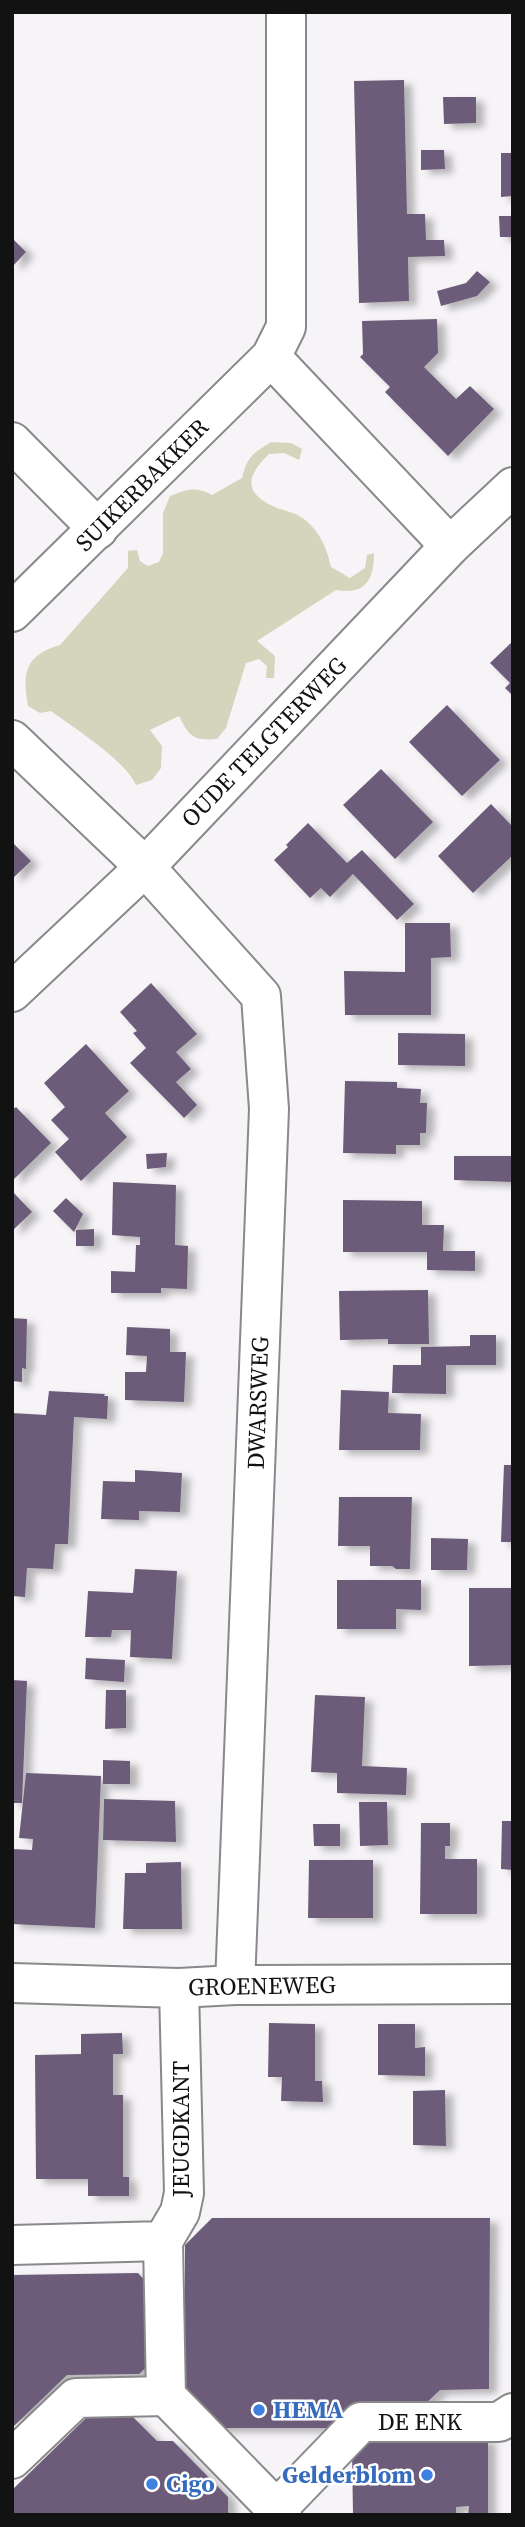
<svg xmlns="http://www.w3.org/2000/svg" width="525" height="2527" font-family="'Source Serif 4',serif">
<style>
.green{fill:#d3d6bc}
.building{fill:#6d5c79;filter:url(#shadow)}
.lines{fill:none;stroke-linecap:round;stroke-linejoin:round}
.minor-casing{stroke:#89888a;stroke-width:42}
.minor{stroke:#fff;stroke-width:38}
.shop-dot{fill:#3f7fe0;stroke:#fff;stroke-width:2.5}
.labels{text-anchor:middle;stroke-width:5;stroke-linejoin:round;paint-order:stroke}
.street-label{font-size:24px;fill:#131213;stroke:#fff}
.shop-label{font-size:24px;font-weight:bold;fill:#366cbe;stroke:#fff;text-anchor:start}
</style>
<defs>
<filter id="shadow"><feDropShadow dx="8" dy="4.5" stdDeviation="3.5" flood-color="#0004"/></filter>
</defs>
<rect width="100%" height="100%" fill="#f6f4f7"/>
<!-- green -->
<path class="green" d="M271,442l20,1 11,6 -3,11 -15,-7 -15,1c-23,22 -26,39 6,53 9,4 19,5 26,10 18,12 26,31 30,50l19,11 15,-10 2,-13 7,-2c0,28 -9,42 -38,37l-79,51 18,15 -1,22h-8l1,-12 -8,-7 -13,4 -20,65 -9,11c-24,2 -28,-3 -38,-23l-29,14 12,16 -1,22 -9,12 -16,5c-11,-25 -62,-57 -85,-74l-11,2 -12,-7c-6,-33 -3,-51 32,-61l68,-77v-17l9,-1 3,11 8,5 11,-4 4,-9v-40l7,-17c17,-7 26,-10 42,-1l30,-17c5,-21 11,-25 29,-36z"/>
<!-- building -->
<g class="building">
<polygon points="404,80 407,214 425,214 426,240 444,240 445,256 408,257 409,301 359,303 354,81"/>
<polygon points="443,97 476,97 476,123 444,124"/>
<polygon points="421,150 444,150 445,169 421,170"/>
<polygon points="501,153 513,153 513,196 501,197"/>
<polygon points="499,216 513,216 513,237 500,237"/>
<polygon points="12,238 26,252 12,267"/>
<polygon points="477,271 490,282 477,296 441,306 437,291 466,283"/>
<polygon points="437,319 438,353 424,367 456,399 470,386 494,409 448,456 385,392 390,387 360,357 363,354 362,321"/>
<polygon points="513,641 513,696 505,688 510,683 490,663"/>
<polygon points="447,705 500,760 462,796 409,742"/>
<polygon points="381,769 433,822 395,859 343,805"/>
<polygon points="491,804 513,827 513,855 473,893 438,856"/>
<polygon points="308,823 347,863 362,850 414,904 397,920 353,874 330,897 321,888 310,898 274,860 288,847 286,845"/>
<polygon points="12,842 31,861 12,879"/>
<polygon points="405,923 450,923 451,957 431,958 431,1015 345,1015 344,971 405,972"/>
<polygon points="151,983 197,1034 176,1052 191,1069 176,1082 197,1105 184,1118 130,1063 146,1048 133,1033 137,1031 120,1012"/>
<polygon points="398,1033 465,1034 465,1066 398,1065"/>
<polygon points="86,1044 129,1091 105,1113 127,1137 81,1181 55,1152 69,1139 51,1120 65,1107 44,1083"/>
<polygon points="345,1081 397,1082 397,1088 421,1089 420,1103 427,1103 426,1133 420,1133 420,1145 396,1145 396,1154 343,1153"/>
<polygon points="16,1107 51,1143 12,1181 12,1110"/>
<polygon points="167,1153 166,1167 147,1169 146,1154"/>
<polygon points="454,1156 513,1156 513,1182 454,1180"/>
<polygon points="113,1182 176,1185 175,1245 188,1246 187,1289 161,1288 161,1293 111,1293 111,1271 135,1272 136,1245 140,1245 140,1237 112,1235"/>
<polygon points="12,1191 32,1212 12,1231"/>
<polygon points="66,1198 83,1214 74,1232 53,1211"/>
<polygon points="343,1200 422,1201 422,1225 444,1225 443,1251 475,1251 475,1271 427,1270 427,1252 343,1252"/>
<polygon points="94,1229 94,1246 76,1246 76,1230"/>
<polygon points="428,1290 429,1344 388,1344 388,1339 340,1340 339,1291"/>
<polygon points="12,1318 27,1319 26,1369 22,1368 22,1382 12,1381"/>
<polygon points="127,1327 170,1329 170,1352 186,1352 184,1402 125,1400 125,1372 146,1372 147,1356 126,1355"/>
<polygon points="470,1335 496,1335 496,1365 446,1365 446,1394 392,1393 393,1365 421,1365 421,1347 470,1346"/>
<polygon points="341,1390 389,1392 388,1413 421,1414 420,1450 339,1450"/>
<polygon points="49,1391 105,1394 104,1396 108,1396 107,1419 74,1417 68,1544 55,1544 53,1569 27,1568 25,1597 12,1596 12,1413 46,1415"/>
<polygon points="504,1465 513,1465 513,1542 501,1542"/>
<polygon points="135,1470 182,1473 180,1512 139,1511 139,1520 101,1519 103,1481 135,1482"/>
<polygon points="339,1497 412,1497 410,1569 396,1569 392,1566 370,1566 370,1546 338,1546"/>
<polygon points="431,1538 468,1539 467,1570 431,1570"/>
<polygon points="135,1569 177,1571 172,1659 130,1657 131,1630 112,1630 111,1637 85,1637 88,1591 133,1593"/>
<polygon points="337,1580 421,1580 421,1610 396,1609 396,1629 337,1629"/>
<polygon points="469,1588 513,1588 513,1665 469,1666"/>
<polygon points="86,1658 125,1660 124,1682 85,1679"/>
<polygon points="12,1680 27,1681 22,1803 12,1803"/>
<polygon points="106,1690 126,1690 126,1728 105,1729"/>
<polygon points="315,1695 365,1697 362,1766 407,1768 406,1795 337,1793 337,1773 311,1772"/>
<polygon points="103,1760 130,1761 130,1784 103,1784"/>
<polygon points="26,1773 101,1776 95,1928 12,1924 12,1849 32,1850 33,1839 19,1838"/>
<polygon points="104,1799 175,1801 176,1842 103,1840"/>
<polygon points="359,1802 387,1802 388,1845 360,1846"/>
<polygon points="502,1821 513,1821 513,1870 501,1869"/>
<polygon points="421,1823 450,1823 450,1846 445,1846 445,1859 477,1859 477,1914 420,1914"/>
<polygon points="313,1824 340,1824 340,1846 314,1846"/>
<polygon points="309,1860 373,1860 373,1918 308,1918"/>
<polygon points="181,1862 182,1929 123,1929 125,1873 146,1873 146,1863"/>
<polygon points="269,2023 315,2024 315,2081 322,2081 323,2102 281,2101 282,2077 268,2077"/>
<polygon points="378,2024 415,2024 415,2048 425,2047 425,2076 378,2075"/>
<polygon points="122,2033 123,2054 113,2054 113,2095 123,2095 123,2177 129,2177 129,2196 88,2196 88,2179 36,2179 35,2055 81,2054 81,2034"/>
<polygon points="445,2090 446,2146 413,2145 413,2091"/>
<polygon points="212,2218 490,2218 489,2389 440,2390 421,2408 337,2428 214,2428 185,2398 185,2245"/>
<polygon points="138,2273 150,2286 151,2363 139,2374 67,2375 12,2428 12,2275"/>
<polygon points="133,2417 157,2441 173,2441 228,2497 228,2512 231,2515 14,2515 12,2490 86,2418"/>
<polygon points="488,2438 488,2515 468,2515 469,2506 456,2507 456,2515 353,2515 352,2449 364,2440"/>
</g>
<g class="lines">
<!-- minor casing -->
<g class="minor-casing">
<g id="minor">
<polyline points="271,357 450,546"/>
<polyline points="12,442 98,529"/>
<polyline points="12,612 271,357 286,327 286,12"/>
<polyline points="12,740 145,867 261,996 269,1109 235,1985"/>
<polyline points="12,992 145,867 450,546 513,487"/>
<polyline points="12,1983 179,1988 235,1985 513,1984"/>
<polyline points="163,2241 166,2396 282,2515"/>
<polyline points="12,2245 163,2241 180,2212 184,2193 179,1988"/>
<polyline points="12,2459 76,2398 166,2396"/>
<polyline points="277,2509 361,2422 499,2422 513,2413"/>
</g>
</g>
<!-- minor -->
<use href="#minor" class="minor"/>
</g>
<!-- markers -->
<g class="shop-dot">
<circle cx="259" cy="2410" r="7"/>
<circle cx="427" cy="2475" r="7"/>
<circle cx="152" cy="2484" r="7"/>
</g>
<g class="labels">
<!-- street labels -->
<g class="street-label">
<text transform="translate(142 485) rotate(-45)" y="8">SUIKERBAKKER</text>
<text transform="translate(264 742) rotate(-46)" y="8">OUDE TELGTERWEG</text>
<text transform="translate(258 1403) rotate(-88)" y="8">DWARSWEG</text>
<text transform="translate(262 1986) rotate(-1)" y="8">GROENEWEG</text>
<text transform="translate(181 2129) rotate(-90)" y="8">JEUGDKANT</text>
<text x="420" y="2430">DE ENK</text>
</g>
<!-- shop labels -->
<g class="shop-label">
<text x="273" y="2418">HEMA</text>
<text x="413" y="2483" text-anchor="end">Gelderblom</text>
<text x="166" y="2492">Cigo</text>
</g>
</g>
<!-- border -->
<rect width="525" height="2527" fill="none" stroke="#131213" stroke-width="28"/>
</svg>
